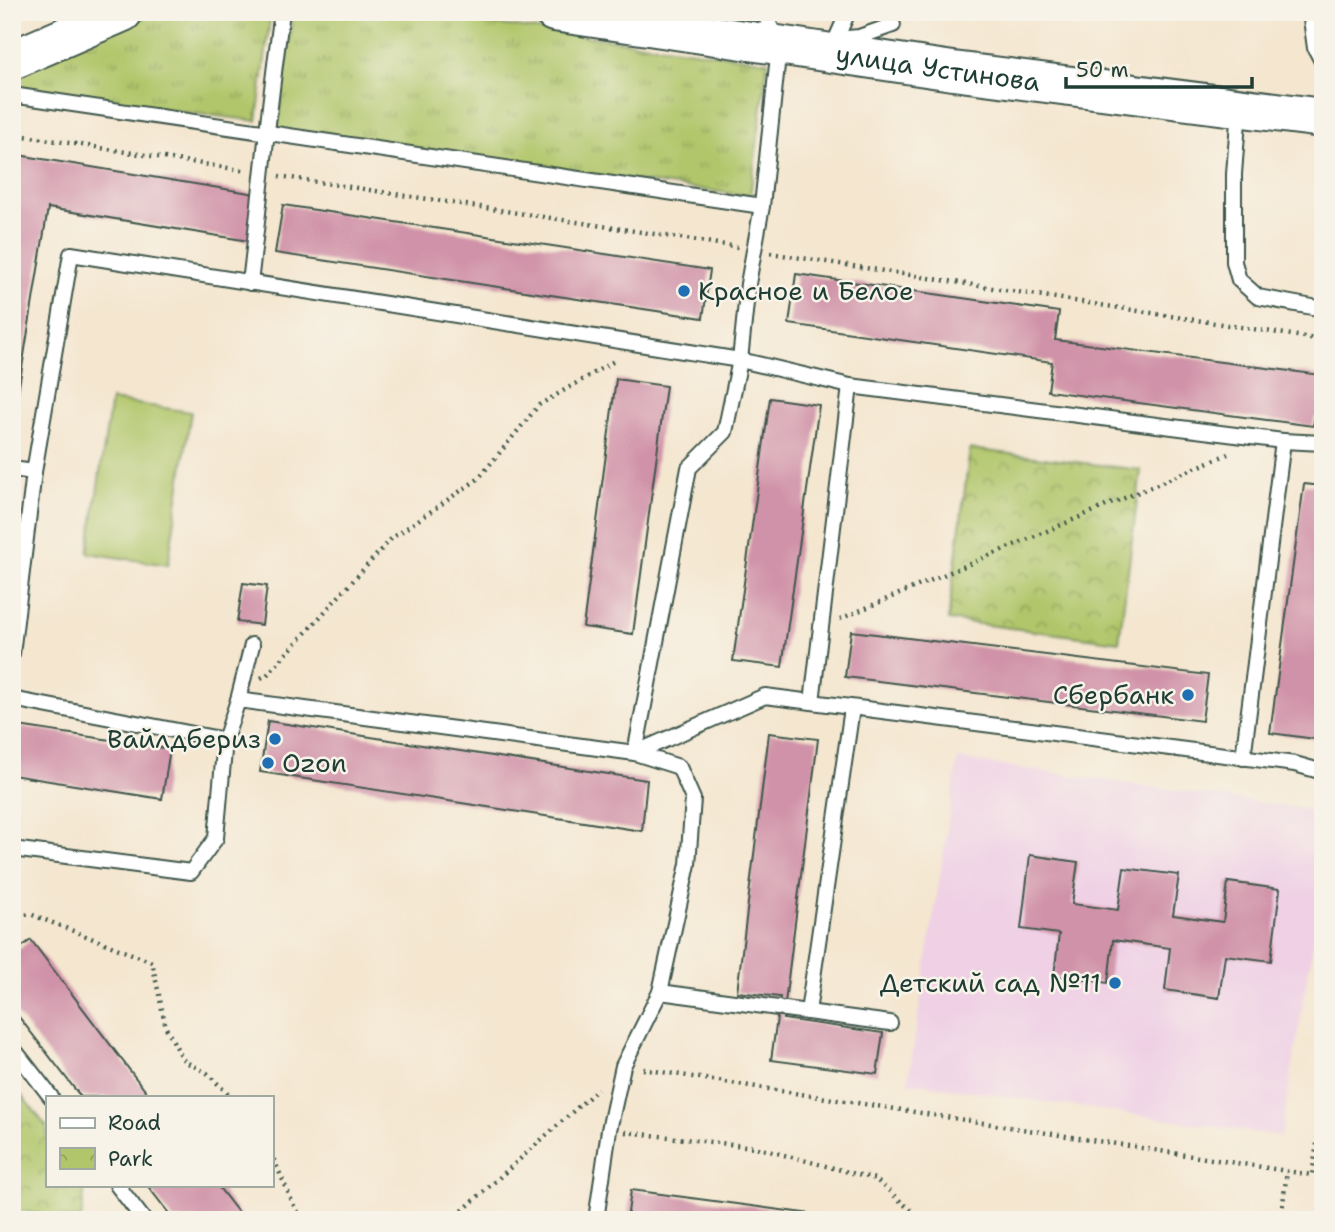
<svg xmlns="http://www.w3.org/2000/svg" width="1335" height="1232" font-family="'Shantell Sans',sans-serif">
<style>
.built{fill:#efd0e5}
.grass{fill:url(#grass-tufts);stroke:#688250;stroke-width:2}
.park{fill:url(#park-crowns);stroke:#688250;stroke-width:2}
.pitch{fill:#b1c66b;stroke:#688250;stroke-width:2}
.building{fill:#d092a8}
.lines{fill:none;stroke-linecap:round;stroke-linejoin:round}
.lane-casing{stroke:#3f564b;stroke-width:18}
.secondary-casing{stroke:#3f564b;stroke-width:42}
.path{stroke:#3f564b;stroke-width:4.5;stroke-dasharray:2 5;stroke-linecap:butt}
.lane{stroke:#fff;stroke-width:14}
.secondary{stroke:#fff;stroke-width:38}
.poi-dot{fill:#1f6fb2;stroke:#f7f3e8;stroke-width:2.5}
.labels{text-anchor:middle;stroke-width:5;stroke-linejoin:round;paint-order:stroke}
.street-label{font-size:26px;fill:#1f3d34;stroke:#f7f3e8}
.poi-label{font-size:26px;fill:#1f3d34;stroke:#f7f3e8;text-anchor:end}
</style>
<defs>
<pattern id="grass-tufts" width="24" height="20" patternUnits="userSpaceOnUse" patternTransform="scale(1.75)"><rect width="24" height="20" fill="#b1c66b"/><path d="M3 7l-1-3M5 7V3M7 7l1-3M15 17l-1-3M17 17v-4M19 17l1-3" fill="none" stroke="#8fa259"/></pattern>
<pattern id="park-crowns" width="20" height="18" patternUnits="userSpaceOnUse" patternTransform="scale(1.75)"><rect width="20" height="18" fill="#b1c66b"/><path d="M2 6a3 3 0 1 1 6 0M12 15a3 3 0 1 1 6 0" fill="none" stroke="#8fa259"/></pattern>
</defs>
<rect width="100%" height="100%" fill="#f7f3e8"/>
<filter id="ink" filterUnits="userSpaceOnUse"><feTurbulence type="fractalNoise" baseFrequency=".0143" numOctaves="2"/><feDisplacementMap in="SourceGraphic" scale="14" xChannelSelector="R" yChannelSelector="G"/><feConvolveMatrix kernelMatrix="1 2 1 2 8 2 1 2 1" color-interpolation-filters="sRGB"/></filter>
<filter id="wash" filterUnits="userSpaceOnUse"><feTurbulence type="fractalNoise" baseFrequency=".00686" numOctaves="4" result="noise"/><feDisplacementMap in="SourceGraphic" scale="28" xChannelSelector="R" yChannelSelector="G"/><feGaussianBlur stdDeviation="1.57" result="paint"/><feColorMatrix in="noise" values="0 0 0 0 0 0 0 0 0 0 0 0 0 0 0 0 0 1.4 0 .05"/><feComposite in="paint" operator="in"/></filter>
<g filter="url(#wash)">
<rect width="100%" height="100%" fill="#f4e6cf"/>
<!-- built -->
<polygon class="built" points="958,759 1323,812 1323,884 1281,1136 908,1082"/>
<!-- grass -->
<g class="grass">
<polygon points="157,12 271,12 257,121 12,91 12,71 118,25"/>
<polygon points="293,12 406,12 768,61 750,196 277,132"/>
</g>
<!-- park -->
<g class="park">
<polygon points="970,449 1141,470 1119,642 948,620"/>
<polygon points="12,1084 47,1127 47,1185 85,1185 81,1220 12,1210"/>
</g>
<!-- pitch -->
<polygon class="pitch" points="111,400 191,412 168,565 88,553"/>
<g id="blocks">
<!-- building -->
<g class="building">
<polygon points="12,154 256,194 249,241 48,208 14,417"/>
<polygon points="283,205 710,270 703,318 275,253"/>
<polygon points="796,274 1059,312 1055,340 1320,375 1323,370 1323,419 1315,417 1313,426 1048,391 1052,362 789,324"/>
<polygon points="616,379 666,386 633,634 583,627"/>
<polygon points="770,398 819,405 782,667 733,661"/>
<polygon points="1304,484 1323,486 1323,740 1270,733"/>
<polygon points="243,583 267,586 262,625 237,622"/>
<polygon points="851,631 1208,675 1202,721 845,677"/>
<polygon points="268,721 647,780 642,831 260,772"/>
<polygon points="12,725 170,749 162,799 12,775"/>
<polygon points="769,733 818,739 783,1019 883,1033 877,1074 771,1060 780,997 737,992"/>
<polygon points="1030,855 1078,862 1072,904 1118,910 1124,868 1179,875 1173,915 1223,922 1228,882 1280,889 1271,961 1225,955 1219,998 1165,990 1170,948 1113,940 1108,983 1054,976 1059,934 1021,929"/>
<polygon points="31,940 150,1097 81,1097 12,1008 12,954"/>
<polygon points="147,1185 217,1185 244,1220 174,1220"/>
<polygon points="631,1190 841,1218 841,1220 627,1220"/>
</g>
</g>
</g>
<g filter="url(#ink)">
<use href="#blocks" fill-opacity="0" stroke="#3f564b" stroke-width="2"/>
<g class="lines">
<!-- lane casing -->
<g class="lane-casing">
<g id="lane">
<polyline points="1310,12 1315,48 1323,63"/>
<polyline points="837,39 859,37 893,25"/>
<polyline points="833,46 848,12"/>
<polyline points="12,95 762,206"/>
<polyline points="1239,108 1234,174 1234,262 1239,280 1258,297 1323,309"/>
<path d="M250,283c11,-91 19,-181 32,-271"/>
<polyline points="1283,441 1323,443"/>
<polyline points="12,469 34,472"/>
<polyline points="12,654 34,472 71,254 740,360 850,386"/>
<polyline points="12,699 225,740"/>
<polyline points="238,700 252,645"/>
<polyline points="812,702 850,386 1283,441 1243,758"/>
<polyline points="635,753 689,468 725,432 740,360 748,284 762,206 779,46 764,12"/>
<polyline points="635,753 765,696 1295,764 1323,772"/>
<polyline points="12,849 191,872 216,838 225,740 238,700 635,753 679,767 693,799 688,864 660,992 623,1066 609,1130 596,1220"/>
<polyline points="660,992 778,1008"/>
<polyline points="785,1009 890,1023"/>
<polyline points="808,1012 852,708"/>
<polyline points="12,1047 51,1097"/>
<polyline points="117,1185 144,1220"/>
</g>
</g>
<!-- secondary casing -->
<g class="secondary-casing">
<g id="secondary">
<path id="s1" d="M554,12l399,59 370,47"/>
<polyline points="12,60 123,12"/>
</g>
</g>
<!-- path -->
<g class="path">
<polyline points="12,134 247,171"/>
<polyline points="279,176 738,247"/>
<polyline points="770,253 1323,340"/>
<polyline points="840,619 1228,454"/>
<polyline points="261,678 267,675 392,538 478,479 539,405 616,360"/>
<polyline points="12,917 30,914 152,962 166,1028 184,1061 207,1073 231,1097"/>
<polyline points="643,1069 1312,1175 1323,1106"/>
<polyline points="625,1132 754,1147 875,1179 922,1220"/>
<polyline points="271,1153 295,1208 306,1220"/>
<polyline points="452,1220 598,1089"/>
<polyline points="1281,1220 1287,1171"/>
</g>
<!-- lane -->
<use href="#lane" class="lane"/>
<!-- secondary -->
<use href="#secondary" class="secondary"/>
</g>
</g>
<!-- markers -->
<g class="poi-dot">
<circle cx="684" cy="291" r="7"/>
<circle cx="1188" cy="695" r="7"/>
<circle cx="275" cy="739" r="7"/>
<circle cx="268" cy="763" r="7"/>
<circle cx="1115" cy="983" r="7"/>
</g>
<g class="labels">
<!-- street labels -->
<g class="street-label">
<text dy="9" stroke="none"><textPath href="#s1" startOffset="388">улица Устинова</textPath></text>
</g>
<!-- poi labels -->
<g class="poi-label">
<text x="698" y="300" text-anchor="start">Красное и Белое</text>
<text x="1174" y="704">Сбербанк</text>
<text x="261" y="748">Вайлдбериз</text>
<text x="282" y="772" text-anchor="start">Ozon</text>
<text x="1101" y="992">Детский сад №11</text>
</g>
</g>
<!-- margin -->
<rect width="1335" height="1232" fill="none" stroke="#f7f3e8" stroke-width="42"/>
<!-- legend -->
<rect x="46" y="1096" width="228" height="91" fill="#f7f3e8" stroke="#a1aaa0" stroke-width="2"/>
<rect x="60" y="1118" width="35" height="10" fill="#ffffff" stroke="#a1aaa0" stroke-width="2"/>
<text x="108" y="1130" font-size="21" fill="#1f3d34">Road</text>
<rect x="60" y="1148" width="35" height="21" fill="url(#park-crowns)" stroke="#a1aaa0" stroke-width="2"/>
<text x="108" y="1166" font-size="21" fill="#1f3d34">Park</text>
<!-- scale -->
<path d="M1066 77v10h186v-10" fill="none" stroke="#1f3d34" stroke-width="3.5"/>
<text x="1076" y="77" font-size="21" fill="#1f3d34" stroke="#f7f3e8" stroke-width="5" paint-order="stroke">50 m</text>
</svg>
